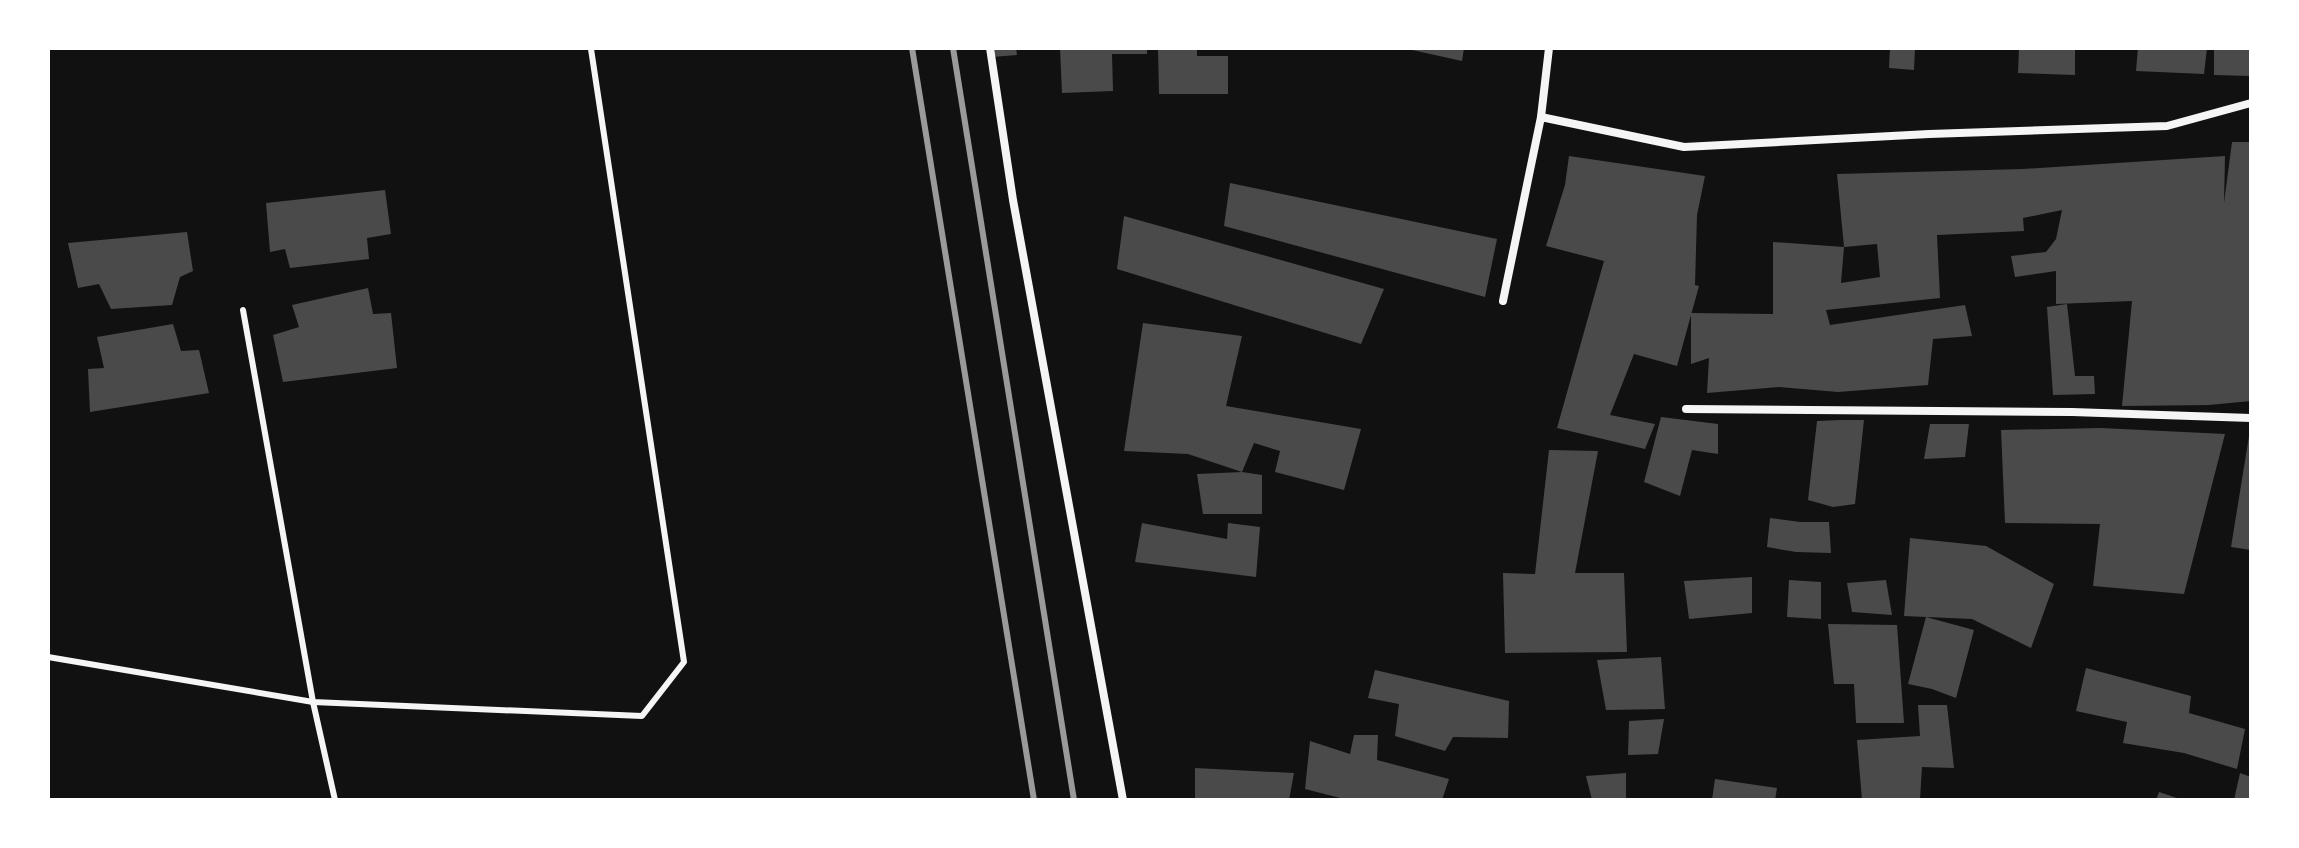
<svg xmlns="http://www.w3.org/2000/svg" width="2299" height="848" font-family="Signika,sans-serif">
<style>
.building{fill:#4a4a4a}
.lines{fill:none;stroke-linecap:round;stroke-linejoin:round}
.service{stroke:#f5f5f5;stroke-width:6}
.minor{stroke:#f5f5f5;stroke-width:8}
.rail{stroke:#9a9a9a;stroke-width:6}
</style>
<rect width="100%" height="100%" fill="#111"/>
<!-- building -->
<g class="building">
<polygon points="991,48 1016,48 1017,55 992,57"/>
<polygon points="1060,48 1147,48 1147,54 1112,54 1113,91 1062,93"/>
<polygon points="1158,48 1197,48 1197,56 1228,56 1228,94 1159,94"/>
<polygon points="1403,48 1464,48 1462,61"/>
<polygon points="1890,48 1915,48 1914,70 1889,68"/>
<polygon points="2019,48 2075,48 2075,75 2018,73"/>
<polygon points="2138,48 2207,48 2204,74 2136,71"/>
<polygon points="2214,48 2251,48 2251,76 2214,75"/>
<polygon points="2232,142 2251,142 2251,401 2209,405 2122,406 2132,301 2056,304 2056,271 2015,277 2011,256 2046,252 2056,239 2062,210 2023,218 2024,231 1937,235 1940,298 1826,310 1830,325 1965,305 1972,336 1933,339 1928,385 1838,392 1779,387 1707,393 1709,358 1691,364 1691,313 1773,314 1773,242 1844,247 1841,283 1880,277 1877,244 1844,247 1837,174 2023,169 2225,156 2224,203"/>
<polygon points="1569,156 1705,176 1697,215 1695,285 1699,286 1677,366 1634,354 1610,415 1655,424 1645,449 1557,428 1604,261 1546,246 1565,185"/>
<polygon points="1230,183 1497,239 1485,297 1224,226"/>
<polygon points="385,190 391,234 367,238 369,259 290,268 285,249 270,252 266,203"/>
<polygon points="1124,216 1384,289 1361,344 1117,269"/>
<polygon points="187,232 193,271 180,277 172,305 111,309 99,284 78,288 68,243"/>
<polygon points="368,288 373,314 391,313 397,368 283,382 273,335 299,327 292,305"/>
<polygon points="2067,304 2075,376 2094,376 2095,394 2053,395 2047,307"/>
<polygon points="1143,323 1242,336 1226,406 1361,429 1344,490 1275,472 1280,451 1254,443 1242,472 1188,454 1124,451"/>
<polygon points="173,324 181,351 199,350 209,393 90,412 88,369 104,368 97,337"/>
<polygon points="1661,417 1718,424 1718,454 1692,450 1680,496 1644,482"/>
<polygon points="1840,420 1864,420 1855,504 1833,507 1808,500 1817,421"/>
<polygon points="1930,424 1969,424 1965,457 1924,459"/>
<polygon points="2101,428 2225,434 2184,594 2093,586 2100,524 2005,523 2001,430"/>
<polygon points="2249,436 2251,436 2251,550 2231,547"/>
<polygon points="1549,450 1598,451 1575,573 1624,573 1627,652 1505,653 1503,573 1535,574"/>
<polygon points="1242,472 1262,475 1262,514 1203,514 1197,474"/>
<polygon points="1770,518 1800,522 1829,522 1831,553 1796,552 1767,547"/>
<polygon points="1142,523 1227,539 1228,523 1260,527 1256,577 1135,562"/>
<polygon points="1910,538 1986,546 2054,584 2031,648 1972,619 1904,616"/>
<polygon points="1752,577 1752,613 1689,619 1684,581"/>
<polygon points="1789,580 1821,582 1821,619 1787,617"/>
<polygon points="1886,580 1892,615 1852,612 1847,583"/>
<polygon points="1926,617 1974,630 1956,698 1932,689 1908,684"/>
<polygon points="1828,624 1897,625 1904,723 1856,723 1854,684 1834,684"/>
<polygon points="1661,657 1665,709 1606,710 1597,660"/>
<polygon points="2086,668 2191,696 2189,713 2245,729 2237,769 2184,753 2123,743 2127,722 2076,711"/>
<polygon points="1375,670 1509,701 1508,738 1453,737 1445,751 1395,736 1399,704 1368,698"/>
<polygon points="1918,705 1947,705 1954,768 1922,767 1920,799 1862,800 1857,740 1920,736"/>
<polygon points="1664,719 1658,754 1628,755 1629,721"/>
<polygon points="1354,735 1378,735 1377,760 1449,779 1442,800 1348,800 1305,789 1310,741 1350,754"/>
<polygon points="1195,768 1294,773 1289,800 1195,800"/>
<polygon points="1626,773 1626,800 1592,800 1586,776"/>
<polygon points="2240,773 2251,777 2251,800 2234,800"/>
<polygon points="1715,779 1777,788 1775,800 1712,800"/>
<polygon points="2159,792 2180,799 2180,800 2156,800"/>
</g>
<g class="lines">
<!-- service -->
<g class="service">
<polyline points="243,310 313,702 335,800"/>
<polyline points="48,657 313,702 642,716 684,662 591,49"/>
</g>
<!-- minor -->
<g class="minor">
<polyline points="990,48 1013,200 1123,800"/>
<polyline points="1541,117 1549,48"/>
<polyline points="1503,301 1541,117 1684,147 1929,134 2167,126 2251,103"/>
<polyline points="1686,409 2072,412 2251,418"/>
</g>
<!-- rail -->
<g class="rail">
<polyline points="912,48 1034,800"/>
<polyline points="953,48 1074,800"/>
</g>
</g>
<!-- border -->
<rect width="2299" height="848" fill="none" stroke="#ffffff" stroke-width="100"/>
</svg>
